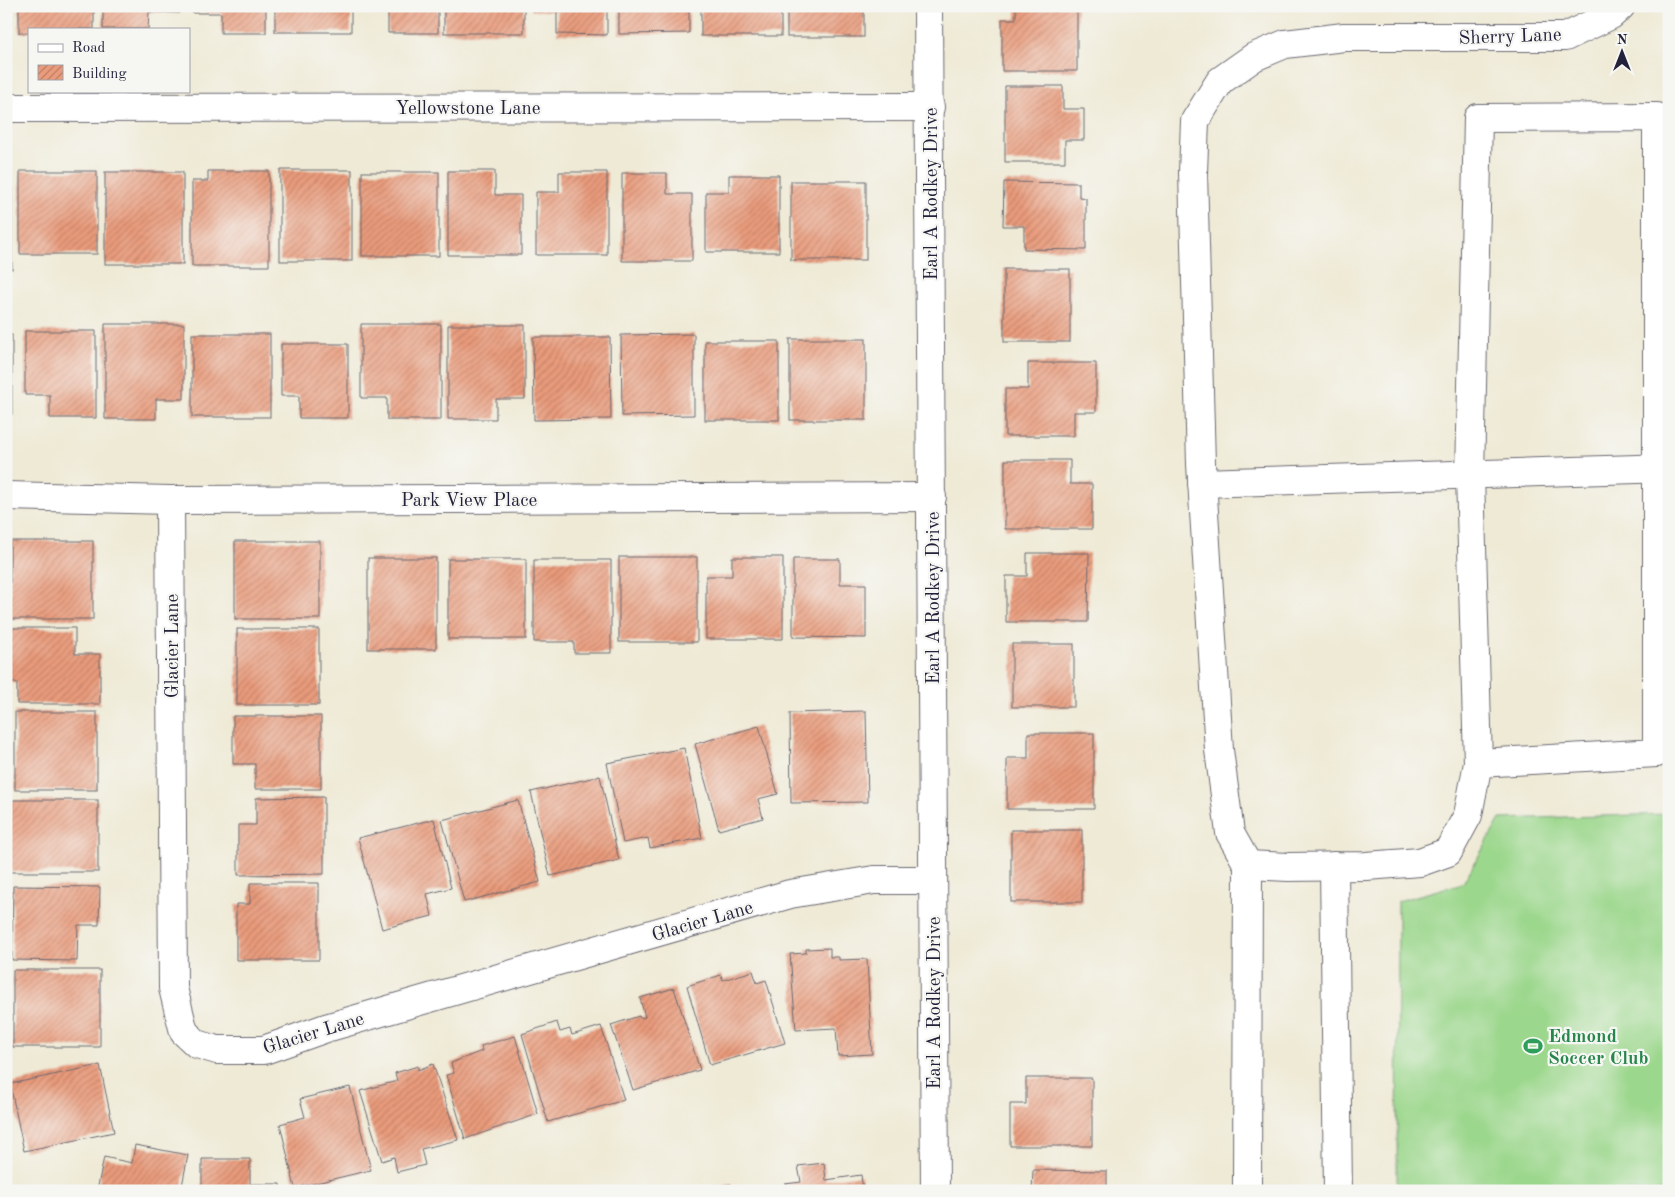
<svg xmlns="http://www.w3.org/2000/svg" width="1675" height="1197" font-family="'Old Standard TT',serif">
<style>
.pitch{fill:#9bd78c;stroke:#5e7c64}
.building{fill:url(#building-hatch)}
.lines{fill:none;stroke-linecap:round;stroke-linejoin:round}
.minor-casing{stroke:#6a6871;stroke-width:30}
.minor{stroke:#fff;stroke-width:28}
.labels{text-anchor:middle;stroke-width:4.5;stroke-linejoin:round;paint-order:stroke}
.street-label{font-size:19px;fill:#22223b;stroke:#f6f6f2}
.leisure-label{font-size:19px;font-weight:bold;fill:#27864d;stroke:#f6f6f2;text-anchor:start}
</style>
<defs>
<pattern id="building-hatch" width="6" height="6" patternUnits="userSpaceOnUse" patternTransform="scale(1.25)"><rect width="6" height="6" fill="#ea9b7b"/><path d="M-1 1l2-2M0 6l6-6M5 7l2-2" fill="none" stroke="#bd7e66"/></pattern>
</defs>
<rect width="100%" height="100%" fill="#f6f6f2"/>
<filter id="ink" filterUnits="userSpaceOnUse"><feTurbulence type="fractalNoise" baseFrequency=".02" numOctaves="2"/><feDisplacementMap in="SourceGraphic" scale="10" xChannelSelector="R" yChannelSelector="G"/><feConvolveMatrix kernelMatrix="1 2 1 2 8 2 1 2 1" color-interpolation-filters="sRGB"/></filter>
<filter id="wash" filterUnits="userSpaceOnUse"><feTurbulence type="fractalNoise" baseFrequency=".0096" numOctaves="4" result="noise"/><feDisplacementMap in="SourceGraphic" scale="20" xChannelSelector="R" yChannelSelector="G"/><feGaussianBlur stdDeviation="1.12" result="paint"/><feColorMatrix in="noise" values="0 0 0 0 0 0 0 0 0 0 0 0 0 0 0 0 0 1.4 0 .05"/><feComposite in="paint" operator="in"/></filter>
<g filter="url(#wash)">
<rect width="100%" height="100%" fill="#efead6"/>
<!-- pitch -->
<polygon class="pitch" points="1669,814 1669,1191 1397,1191 1398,901 1463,883 1500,819"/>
<g id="blocks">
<!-- building -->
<g class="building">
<rect x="6" y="6" width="4" height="24"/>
<polygon points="19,6 94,6 94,29 29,29 29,33 19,33"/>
<polygon points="103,6 180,6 180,13 149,12 148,29 103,29"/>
<polygon points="193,6 266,6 266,33 221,33 221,13 193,13"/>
<rect x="275" y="6" width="76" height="26"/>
<polygon points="361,6 438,6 438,33 388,33 388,9 361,9"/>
<rect x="444" y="6" width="80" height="27"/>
<polygon points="532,6 607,6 607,35 557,34 557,11 532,11"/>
<polygon points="619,6 689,6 689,33 619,34"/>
<rect x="701" y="6" width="80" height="30"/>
<rect x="787" y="6" width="77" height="31"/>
<polygon points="1016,6 1077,6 1077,71 1002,71 1002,19 1016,19"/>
<polygon points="1005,86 1063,86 1063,109 1084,109 1084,140 1065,140 1065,162 1005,162"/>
<rect x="280" y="170" width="72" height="91"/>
<rect x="20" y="171" width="77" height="83"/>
<polygon points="208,171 269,171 269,266 192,266 192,181 208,181"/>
<polygon points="448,171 495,171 495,195 521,195 521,255 448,255"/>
<rect x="105" y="172" width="78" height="92"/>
<rect x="362" y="172" width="77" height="84"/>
<polygon points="559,172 607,172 607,255 536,255 536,192 559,192"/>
<polygon points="622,173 667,173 667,194 692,194 692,261 622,261"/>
<polygon points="729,175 779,175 779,252 706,252 706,192 729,192"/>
<rect x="791" y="181" width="75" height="79"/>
<polygon points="1004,182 1079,183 1079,197 1086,198 1086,250 1024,249 1024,226 1003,226"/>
<rect x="6" y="187" width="6" height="82"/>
<rect x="1004" y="269" width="66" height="73"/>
<polygon points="105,324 184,324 184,399 156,399 156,419 105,419"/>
<polygon points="361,324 441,324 441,420 387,420 387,398 361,398"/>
<polygon points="448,325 525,325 525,399 496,399 496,419 448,419"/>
<polygon points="25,331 96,331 96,418 50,418 50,395 25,395"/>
<rect x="192" y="334" width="78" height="83"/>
<polygon points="694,334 694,415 622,416 621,335"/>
<rect x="6" y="335" width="6" height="79"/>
<polygon points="533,337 610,337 611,419 534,420"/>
<rect x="790" y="339" width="76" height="81"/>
<rect x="705" y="341" width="74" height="79"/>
<polygon points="281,344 348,344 348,418 299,418 299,396 281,396"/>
<polygon points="1028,363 1096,363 1096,412 1074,412 1074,436 1005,436 1005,389 1028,389"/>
<polygon points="1005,460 1070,460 1070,484 1092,484 1092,529 1005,529"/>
<rect x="10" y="541" width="83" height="78"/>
<rect x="235" y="541" width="85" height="78"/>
<polygon points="1027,553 1089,553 1088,622 1006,622 1006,576 1027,576"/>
<rect x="619" y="557" width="78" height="85"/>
<polygon points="732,557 783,557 783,639 706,639 706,576 732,576"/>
<rect x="368" y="558" width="68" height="91"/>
<rect x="448" y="559" width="78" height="80"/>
<polygon points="793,559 840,559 840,584 866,584 866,638 793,637"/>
<polygon points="534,560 611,560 611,653 574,653 574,642 534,642"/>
<polygon points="6,628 75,628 75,654 100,654 100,704 17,704 17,683 6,683"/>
<rect x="237" y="629" width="82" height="76"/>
<rect x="1012" y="644" width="62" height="63"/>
<polygon points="866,711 868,802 791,803 790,713"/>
<rect x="15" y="712" width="82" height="78"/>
<polygon points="233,716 321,716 321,789 255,789 255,764 233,764"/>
<polygon points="759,726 778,794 758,799 763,818 719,830 695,744"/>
<polygon points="1028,733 1094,733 1094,809 1007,809 1007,758 1028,758"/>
<polygon points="684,748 702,838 650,848 648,838 623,843 607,763"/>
<polygon points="600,776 619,860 550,876 531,792"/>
<polygon points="324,797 324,874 238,875 238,825 256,825 256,798"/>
<rect x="10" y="800" width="88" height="72"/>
<polygon points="518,800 540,882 464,902 442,820"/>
<polygon points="434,819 451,888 427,894 432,916 382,929 358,838"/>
<rect x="1011" y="830" width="71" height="72"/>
<polygon points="250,883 319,883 319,960 236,960 236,904 250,904"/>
<polygon points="13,886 100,887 99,925 78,925 77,961 12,960"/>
<polygon points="830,948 830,957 839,957 839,960 867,959 872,1054 838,1056 836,1028 796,1030 790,954 806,953 806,949"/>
<rect x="13" y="970" width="87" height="77"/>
<polygon points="753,971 757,983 766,980 785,1043 710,1065 687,986 721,975 723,980"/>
<polygon points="674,988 700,1070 633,1090 611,1025 639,1016 640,1018 645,1017 640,998"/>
<polygon points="557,1022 560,1032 570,1029 572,1035 601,1026 624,1100 548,1122 522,1034"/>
<polygon points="515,1036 538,1114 465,1139 446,1075 454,1073 451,1063 482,1051 481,1046"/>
<polygon points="433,1064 458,1140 421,1149 425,1165 397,1172 394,1157 382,1161 360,1091 397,1081 395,1073 418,1066 418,1070"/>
<polygon points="100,1065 114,1132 24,1151 10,1084"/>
<polygon points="1026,1078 1092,1078 1092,1146 1010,1146 1010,1104 1026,1104"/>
<polygon points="350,1087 371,1170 295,1188 280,1124 305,1117 300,1099"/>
<polygon points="135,1145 188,1155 181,1191 97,1191 104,1157 132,1163"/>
<polygon points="202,1159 250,1159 250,1184 280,1184 280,1191 202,1191"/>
<polygon points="824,1163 826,1180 861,1175 863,1191 786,1191 785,1184 801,1182 798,1166"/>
<polygon points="1033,1170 1107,1171 1107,1191 1032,1191"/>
<polygon points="731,1184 732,1191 711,1191 711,1188"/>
</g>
</g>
</g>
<g filter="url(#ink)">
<use href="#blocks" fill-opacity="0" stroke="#6a6871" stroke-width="1"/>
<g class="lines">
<!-- minor casing -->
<g class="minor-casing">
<g id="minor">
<polyline points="928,6 935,1191"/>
<polyline points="6,108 930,107"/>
<polygon points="1657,117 1657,753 1478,763 1470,475 1478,118"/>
<polyline points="1202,483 1669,468"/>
<polyline points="6,496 170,500 932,497"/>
<polyline points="170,500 173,988 184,1032 197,1044 217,1050 264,1050 326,1028 790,894 874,880 932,880"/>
<polyline points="1248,865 1288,867 1366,866 1420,862 1448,852 1468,815 1478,763"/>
<polyline points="1334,866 1338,1191"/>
<polyline points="1247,1191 1248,865 1230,833 1219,750 1201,464 1193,172 1195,121 1220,81 1254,57 1285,44 1344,37 1565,37 1611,15 1621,6"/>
</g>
</g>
<!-- minor -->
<use href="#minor" class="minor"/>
</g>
</g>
<!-- icons -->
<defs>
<g id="stadium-bare" transform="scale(1.5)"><path d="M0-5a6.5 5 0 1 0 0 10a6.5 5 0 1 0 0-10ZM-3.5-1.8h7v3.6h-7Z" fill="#2e9e5b" stroke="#f6f6f2" stroke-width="2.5" paint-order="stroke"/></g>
</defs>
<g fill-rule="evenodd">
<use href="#stadium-bare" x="1533" y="1046"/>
</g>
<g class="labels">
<!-- street labels -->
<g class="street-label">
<text transform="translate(1510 35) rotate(-2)" y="7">Sherry Lane</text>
<text x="468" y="114">Yellowstone Lane</text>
<text transform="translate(930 194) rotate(-90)" y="7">Earl A Rodkey Drive</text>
<text x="469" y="506">Park View Place</text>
<text transform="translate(932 598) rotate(-90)" y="7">Earl A Rodkey Drive</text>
<text transform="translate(171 646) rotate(-90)" y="7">Glacier Lane</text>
<text transform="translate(702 920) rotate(-16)" y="7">Glacier Lane</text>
<text transform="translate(933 1003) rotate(-90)" y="7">Earl A Rodkey Drive</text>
<text transform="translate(313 1032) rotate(-17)" y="7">Glacier Lane</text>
</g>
<!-- leisure labels -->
<g class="leisure-label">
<text x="1548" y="1042">Edmond<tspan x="1548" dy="22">Soccer Club</tspan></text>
</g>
</g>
<!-- margin -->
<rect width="1675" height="1197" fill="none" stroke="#f6f6f2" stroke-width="25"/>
<!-- legend -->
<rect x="28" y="28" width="162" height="65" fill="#f6f6f2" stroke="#a1a1a9"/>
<rect x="38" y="44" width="25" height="8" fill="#ffffff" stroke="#a1a1a9"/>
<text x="72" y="52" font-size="15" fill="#22223b">Road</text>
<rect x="38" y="65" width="25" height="15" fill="url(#building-hatch)" stroke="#a1a1a9"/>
<text x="72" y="78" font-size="15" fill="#22223b">Building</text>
<!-- north arrow -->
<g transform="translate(1622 52)" stroke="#f6f6f2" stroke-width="4" paint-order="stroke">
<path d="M0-4L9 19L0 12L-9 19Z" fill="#22223b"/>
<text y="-8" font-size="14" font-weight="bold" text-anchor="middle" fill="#22223b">N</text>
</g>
</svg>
